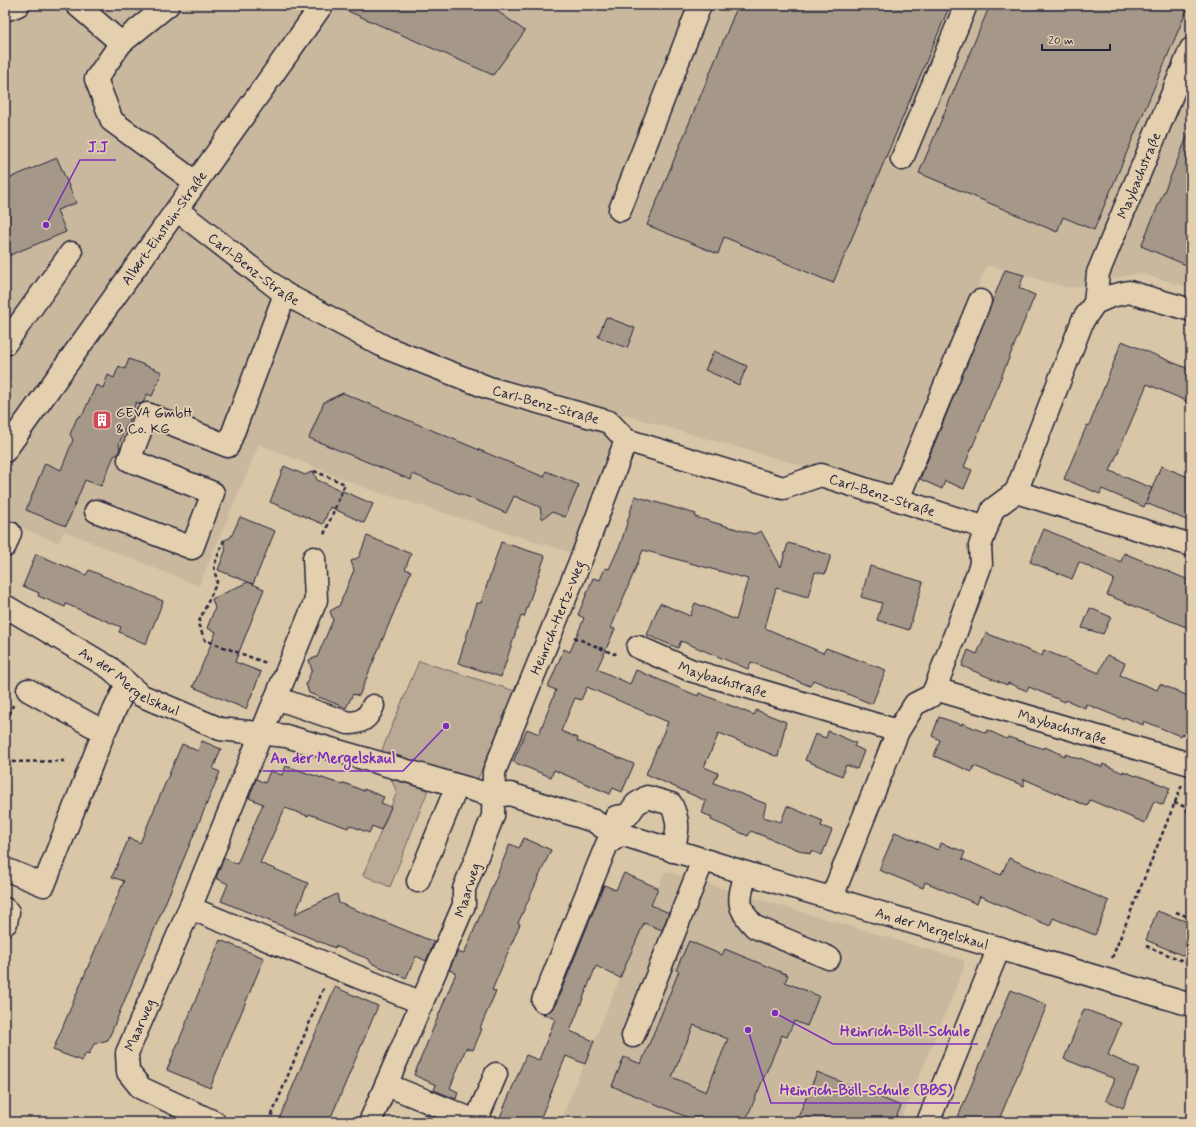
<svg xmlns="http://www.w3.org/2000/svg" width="1196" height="1127" font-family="Mynerve,sans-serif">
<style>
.built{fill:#c9b89e}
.green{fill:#baaa95;stroke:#6e6668}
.building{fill:#a69889;stroke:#22223b;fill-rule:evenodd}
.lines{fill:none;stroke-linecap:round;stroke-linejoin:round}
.minor-casing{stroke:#22223b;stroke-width:25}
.path{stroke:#22223b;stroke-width:2.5;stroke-dasharray:4 3;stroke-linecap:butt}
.minor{stroke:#e4d0ae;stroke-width:22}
.labels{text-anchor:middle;stroke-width:3.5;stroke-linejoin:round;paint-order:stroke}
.street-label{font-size:14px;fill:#22223b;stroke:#e4d0ae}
.poi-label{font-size:14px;fill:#22223b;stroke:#e4d0ae;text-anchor:start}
.leader{fill:none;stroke:#7b2cbf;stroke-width:1.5}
.callout-dot{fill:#7b2cbf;stroke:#e4d0ae;stroke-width:1.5}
.callout-label{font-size:15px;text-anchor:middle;font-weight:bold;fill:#7b2cbf;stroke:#e4d0ae;stroke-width:3.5;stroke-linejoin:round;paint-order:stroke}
</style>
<rect width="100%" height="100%" fill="#d8c6a7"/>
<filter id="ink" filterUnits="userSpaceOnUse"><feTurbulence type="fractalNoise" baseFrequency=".025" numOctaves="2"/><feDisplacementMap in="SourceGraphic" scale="8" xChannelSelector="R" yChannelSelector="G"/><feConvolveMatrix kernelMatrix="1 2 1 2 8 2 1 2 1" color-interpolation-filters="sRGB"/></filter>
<g filter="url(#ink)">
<!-- built -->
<g class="built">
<polygon points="5,5 1191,5 1191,288 1139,273 1069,288 987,265 890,491 621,414 572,553 365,488 259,444 199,586 64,531 59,543 5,521"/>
<polygon points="665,871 960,959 964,962 964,968 900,1122 560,1122"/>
</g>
<!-- green -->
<g class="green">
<polygon points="419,661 515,691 478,778 460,782 379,757"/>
<polygon points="391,779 428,790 390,887 363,875 397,792"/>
</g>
<!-- building -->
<g class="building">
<polygon points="334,5 489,5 525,31 493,75"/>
<polygon points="738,5 950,5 833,283 724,237 718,254 647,225"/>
<polygon points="990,5 1189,5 1094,230 1063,217 1057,232 919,173"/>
<polygon points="1191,128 1191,267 1141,246"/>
<polygon points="57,158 76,203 57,210 66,232 5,257 5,180"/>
<polygon points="1005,270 1024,275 1019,288 1035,295 964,467 972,470 964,489 945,481 942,489 920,479"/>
<polygon points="606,317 635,328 627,348 598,337"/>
<polygon points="1122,341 1191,370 1191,403 1147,384 1110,471 1152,488 1144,507 1102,489 1100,494 1064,479 1087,425 1089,426"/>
<polygon points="714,351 747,366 739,385 705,370"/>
<polygon points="129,359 162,372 152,396 147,394 143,403 140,404 136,402 119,444 120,448 118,454 114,456 101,486 85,480 66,526 26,510 45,463 61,470 73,440 70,434 77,418 83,414 96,385 103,388 108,375 114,378 119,366 125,369"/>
<polygon points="343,393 544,477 546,471 579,485 565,517 552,512 542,519 540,507 514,496 506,513 413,474 411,480 309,438 324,402"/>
<polygon points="284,466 305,475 313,471 317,480 373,504 364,523 330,507 323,524 270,502"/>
<polygon points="1161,466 1191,478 1191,522 1146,503"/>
<polygon points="635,496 696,514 695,517 754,534 761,531 781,567 788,543 831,555 825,574 815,572 808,597 776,588 765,628 823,653 826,648 886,670 872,704 813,680 810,686 751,662 748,669 681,641 678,648 647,635 660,603 690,616 695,603 736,620 748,579 643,550 611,628 615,629 597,669 630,684 636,670 698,696 699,693 754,715 756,710 786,722 778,757 719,733 704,767 718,773 714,783 766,804 763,817 781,822 787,806 823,821 821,826 832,830 822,855 811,851 810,854 796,849 751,831 748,836 711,820 712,817 702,813 706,801 646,774 668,722 587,687 581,700 575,698 561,731 578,738 577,741 634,764 622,792 613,788 610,794 554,770 551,777 513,762 527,729 539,734 556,690 548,687 564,649 570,652 584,618 578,615 593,578 600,580 605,568 609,569 621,543"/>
<polygon points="240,517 275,531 253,584 218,570 226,549 223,541 231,537"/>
<polygon points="1044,529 1121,562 1124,553 1191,581 1191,629 1107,595 1114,579 1079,562 1072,579 1030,562"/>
<polygon points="367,536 411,554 405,569 411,571 359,696 353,694 346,708 309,693 306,684 312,670 309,660 317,657 333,620 330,611 339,606 354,570 351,561 359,557"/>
<polygon points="501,542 545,556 524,617 521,616 501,677 458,663 477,603 481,603"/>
<polygon points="36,554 86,575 89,570 163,601 146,644 119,632 121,627 66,604 65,607 38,596 39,593 23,586"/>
<polygon points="870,566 923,582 909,630 877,620 882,603 861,597"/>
<polygon points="248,582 264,589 235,662 261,672 246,709 193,687 216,632 207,628 215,608 212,599"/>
<polygon points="1090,608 1111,617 1103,634 1082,628"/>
<polygon points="986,633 1042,656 1044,650 1099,673 1107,655 1125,663 1120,675 1157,690 1160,684 1191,697 1191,738 1181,734 1180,736 1144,721 1143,725 1124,717 1123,719 1086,704 1085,708 1066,700 1065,702 1029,687 1027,691 1008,683 1007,685 962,666 968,650 977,654"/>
<polygon points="939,717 962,725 962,723 986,733 987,730 1007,739 1008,737 1044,749 1045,747 1065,756 1065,754 1079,759 1080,758 1102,767 1103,764 1123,773 1123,771 1136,776 1137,775 1170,788 1163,805 1154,801 1145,823 1090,800 1087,806 1024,779 1024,786 974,766 972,772 934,756 940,740 932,736"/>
<polygon points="828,731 856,743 854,746 864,751 857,769 846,765 842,776 805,760 815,734 826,738"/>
<polygon points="202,741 221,749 213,769 220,772 108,1040 94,1044 89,1054 86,1053 82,1061 53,1050 124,881 112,877 129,838 140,843 182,744 198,751"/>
<polygon points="286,766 343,785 344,783 364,791 364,789 384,797 381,803 391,807 381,830 372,826 369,833 349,825 348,828 309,814 308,816 285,808 260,863 308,883 295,914 337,894 339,903 434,942 426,961 416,956 406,978 371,963 369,959 361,956 335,946 335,948 221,901 228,884 216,878 224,858 237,864 263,804 249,798 256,779 265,783 270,771 282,775"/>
<polygon points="895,832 938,850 941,843 965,852 962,859 1001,875 1009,858 1109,901 1095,935 1053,918 1050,926 980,896 977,904 925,882 923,888 879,870"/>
<polygon points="524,838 551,850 518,923 520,924 492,990 496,991 480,1028 482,1029 473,1050 466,1048 450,1088 458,1092 456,1099 434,1090 436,1085 414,1075 456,973 449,970 457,952 464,954 510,844 519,848"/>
<polygon points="624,873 658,888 651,905 669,913 662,930 644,923 620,978 596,966 570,1031 594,1041 585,1064 566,1056 539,1122 498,1122 526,1055 539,1060 555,1019 543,1014 550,1011 555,1006 604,885 616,890"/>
<polygon points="1157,911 1191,923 1191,959 1146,940"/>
<polygon points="220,940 264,958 210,1088 167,1070"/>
<path d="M689,941l33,14 3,-6 63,26 -3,7 34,14 -12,30 -13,-5 -7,16 -5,-2 -37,87h-46l-87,-36 12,-29 17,7 38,-93 -3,-1zM694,1025l34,14 -22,53 -34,-15z"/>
<polygon points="335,987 378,1006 329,1122 292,1122 280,1117"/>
<polygon points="1011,990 1047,1005 998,1122 956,1122"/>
<polygon points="1084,1009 1121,1023 1108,1055 1139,1069 1123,1108 1106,1100 1115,1079 1064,1059"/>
<polygon points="817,1072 901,1106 894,1122 796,1122"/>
<polygon points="424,1114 445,1122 421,1122"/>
</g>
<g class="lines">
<!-- minor casing -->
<g class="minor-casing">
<g id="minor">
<polyline points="77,5 121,43"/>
<polyline points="168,5 121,43 96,79 112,121 195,182"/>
<polyline points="5,10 18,5"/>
<polyline points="902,159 966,5"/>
<path id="s1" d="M177,210l108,84 102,54 102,40 120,34 17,18 157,48 38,-13 165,53"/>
<polyline points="620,210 700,5"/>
<path id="s2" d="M1095,303l3,-30 93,-224"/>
<polyline points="5,344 71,253"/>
<path id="s3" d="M5,451l317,-446"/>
<polyline points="1016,492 1191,545"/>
<polyline points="898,499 980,301"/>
<polyline points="96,511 192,548 213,493 129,460 147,414 228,446 285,294"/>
<polyline points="5,546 10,533"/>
<path id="s4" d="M5,606l105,62 30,27 80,34 66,7 208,60 16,-2 84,27 10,7"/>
<path id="s5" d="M638,647l52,23 208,61"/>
<path id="s6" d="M935,689l255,75"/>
<polyline points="28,690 104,732"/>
<path d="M276,698l72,25c14,0 20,-5 25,-17"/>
<path id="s7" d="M621,834l125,39 445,132"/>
<path d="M621,834l-5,-17 12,-2 8,-11 11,-7 24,7c9,18 7,27 2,47"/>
<polyline points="5,869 44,885 104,732 127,684"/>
<path d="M746,873c-7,25 -11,34 9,54l74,31"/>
<polyline points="418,881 457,786"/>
<polyline points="832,897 898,731 915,704 931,696 935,689 981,564 980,546 993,509 1016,492 1083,320 1095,303 1111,296 1129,292 1191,310"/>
<polyline points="190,908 422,1003"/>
<polyline points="5,909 8,912 6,923"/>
<polyline points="543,1001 607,844 621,834"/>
<polyline points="633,1036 703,860"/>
<polyline points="387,1085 476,1121 496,1074"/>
<path id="s8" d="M214,1122l-73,-34 -13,-16 -1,-19 63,-145 126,-308 -2,-42"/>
<path id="s9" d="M370,1122l94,-217v-16l29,-73 1,-44 90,-220 42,-112"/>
<polyline points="928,1122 999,948"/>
</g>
</g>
<!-- path -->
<g class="path">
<polyline points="314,471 345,484 323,537"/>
<polyline points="224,540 214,566 217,582 198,624 205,640 266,663"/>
<polyline points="574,637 614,654 617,653"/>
<polyline points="5,728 13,705"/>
<polyline points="5,762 68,761"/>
<polyline points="1174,803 1186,807 1191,820"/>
<polyline points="1176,912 1191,918"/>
<polyline points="1146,946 1191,964"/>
<polyline points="1112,958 1182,785"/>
<polyline points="269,1122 324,987"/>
</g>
<!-- minor -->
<use href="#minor" class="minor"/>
</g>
</g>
<!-- icons -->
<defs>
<g id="building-square" transform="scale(1)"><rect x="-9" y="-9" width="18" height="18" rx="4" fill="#d1495b" stroke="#e4d0ae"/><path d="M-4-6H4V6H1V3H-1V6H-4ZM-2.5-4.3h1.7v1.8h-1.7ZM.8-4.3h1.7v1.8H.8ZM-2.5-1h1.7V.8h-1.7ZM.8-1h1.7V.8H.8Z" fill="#fff"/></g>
</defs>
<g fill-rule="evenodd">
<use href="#building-square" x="102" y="420"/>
</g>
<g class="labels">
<!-- street labels -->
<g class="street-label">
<text dy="5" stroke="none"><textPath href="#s2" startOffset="136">Maybachstraße</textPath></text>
<text dy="5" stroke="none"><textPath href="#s3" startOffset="274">Albert-Einstein-Straße</textPath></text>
<text dy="5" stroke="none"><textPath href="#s1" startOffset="97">Carl-Benz-Straße</textPath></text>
<text dy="5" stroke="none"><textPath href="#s1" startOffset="421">Carl-Benz-Straße</textPath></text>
<text dy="5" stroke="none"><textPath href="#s1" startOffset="780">Carl-Benz-Straße</textPath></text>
<text dy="5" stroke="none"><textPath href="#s9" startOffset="542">Heinrich-Hertz-Weg</textPath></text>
<text dy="5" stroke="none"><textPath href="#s5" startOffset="91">Maybachstraße</textPath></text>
<text dy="5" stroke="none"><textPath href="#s4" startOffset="146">An der Mergelskaul</textPath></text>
<text dy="5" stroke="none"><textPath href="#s6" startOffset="133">Maybachstraße</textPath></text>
<text transform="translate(467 890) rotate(-73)" y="5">Maarweg</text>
<text dy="5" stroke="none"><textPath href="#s7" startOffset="325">An der Mergelskaul</textPath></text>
<text dy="5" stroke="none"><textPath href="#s8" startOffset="151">Maarweg</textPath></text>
</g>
<!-- poi labels -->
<g class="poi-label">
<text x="116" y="417">GEVA GmbH<tspan x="116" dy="16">&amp; Co. KG</tspan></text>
</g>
</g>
<!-- callouts -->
<path class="leader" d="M46 225L80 160H116M446 726L403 771H263M775 1013L833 1044H978M748 1030L771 1103H960"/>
<g class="callout-dot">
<circle cx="46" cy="225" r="4"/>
<circle cx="446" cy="726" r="4"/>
<circle cx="775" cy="1013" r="4"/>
<circle cx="748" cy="1030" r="4"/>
</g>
<g class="callout-label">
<text x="98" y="152">J.J</text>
<text x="333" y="763">An der Mergelskaul</text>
<text x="905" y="1036">Heinrich-Böll-Schule</text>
<text x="866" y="1095">Heinrich-Böll-Schule (BBS)</text>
</g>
<!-- margin -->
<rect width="1196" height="1127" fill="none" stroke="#e4d0ae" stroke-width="20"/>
<rect x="10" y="10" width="1176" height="1107" fill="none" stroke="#22223b" stroke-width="1.5" filter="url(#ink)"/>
<!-- scale -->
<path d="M1042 44v6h68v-6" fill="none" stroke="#22223b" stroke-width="2"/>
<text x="1048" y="44" font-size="12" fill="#22223b" stroke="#e4d0ae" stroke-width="3" paint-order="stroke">20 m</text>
</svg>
